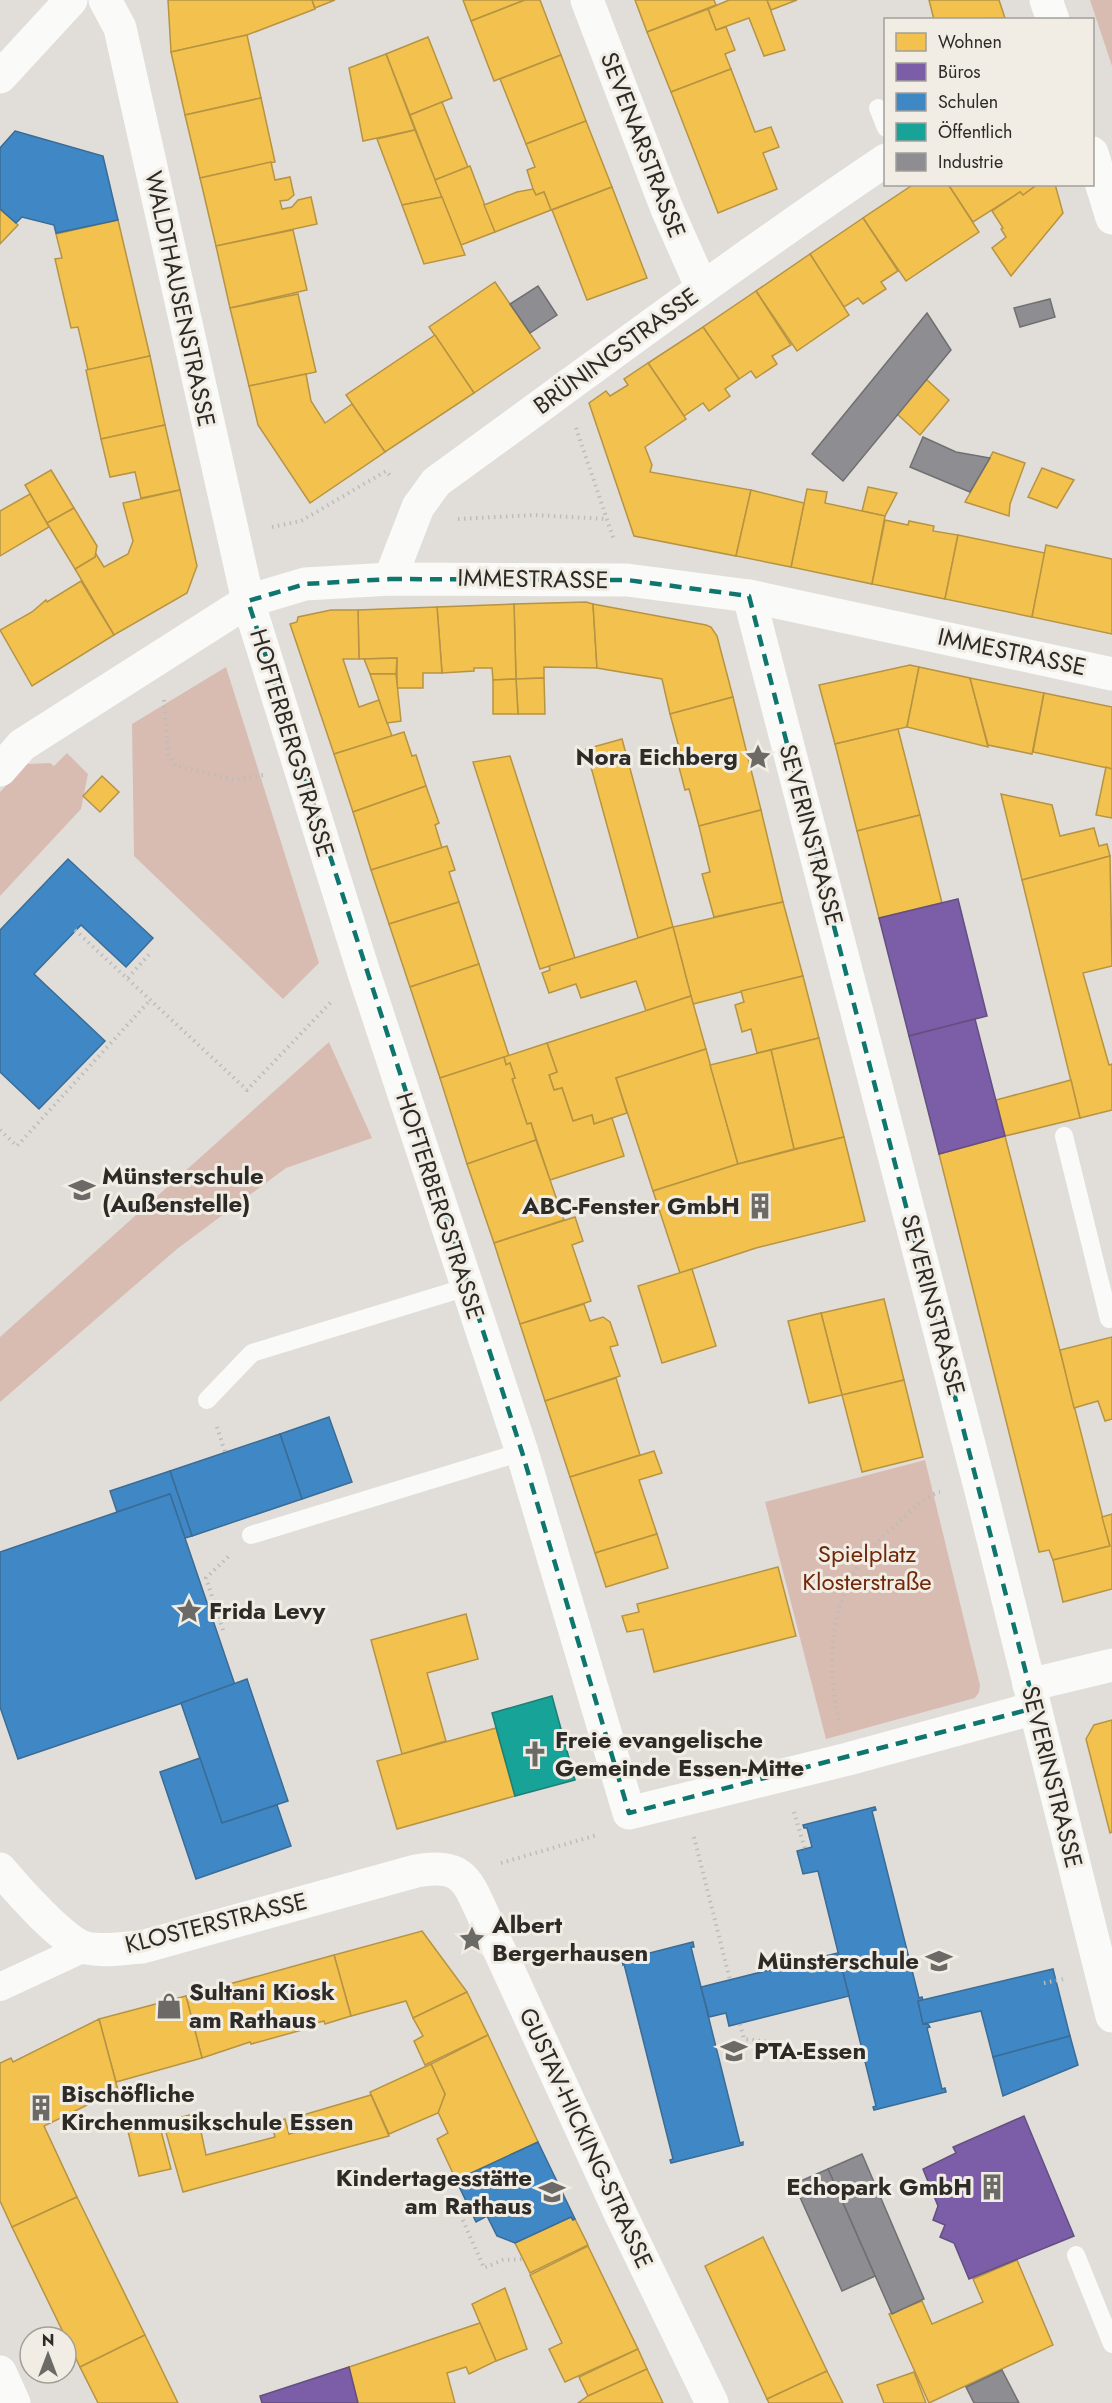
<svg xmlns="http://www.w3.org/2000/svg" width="1112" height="2403" font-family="Jost,sans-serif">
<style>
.green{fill:#d9bcb1}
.homes{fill:#f2c14e;stroke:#b79443;stroke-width:1.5}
.offices{fill:#7b5ea7;stroke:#644f81;stroke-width:1.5}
.schools{fill:#3f88c5;stroke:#3a6c96;stroke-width:1.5}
.public{fill:#17a398;stroke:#1e7f76;stroke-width:1.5}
.industry{fill:#8d8d92;stroke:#707072;stroke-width:1.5}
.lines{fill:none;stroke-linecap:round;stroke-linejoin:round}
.path{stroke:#bdbcba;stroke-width:4;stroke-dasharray:1.5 4.5;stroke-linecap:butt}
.service{stroke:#fafaf9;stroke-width:18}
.pedestrian{stroke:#fafaf9;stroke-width:28}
.minor{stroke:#fafaf9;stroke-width:33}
.tertiary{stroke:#fafaf9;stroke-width:33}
.marked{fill:none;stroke:#0f766e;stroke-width:4.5;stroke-dasharray:12 8;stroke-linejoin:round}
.labels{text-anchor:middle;stroke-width:6;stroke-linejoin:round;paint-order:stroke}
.street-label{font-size:24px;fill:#2d2b28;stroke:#f1ede4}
.poi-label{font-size:24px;font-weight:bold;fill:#2d2b28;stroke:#f1ede4;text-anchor:start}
.park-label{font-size:24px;fill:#702708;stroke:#f1ede4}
</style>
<rect width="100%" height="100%" fill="#e1deda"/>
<!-- green -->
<g class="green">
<polygon points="1090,0 1112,0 1112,66"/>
<polygon points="226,667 319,963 283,999 134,856 132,724"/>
<polygon points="67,753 88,774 81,809 0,896 0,792 27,764 50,763 54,766"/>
<polygon points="329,1042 372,1138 286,1168 177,1249 0,1402 0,1337"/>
<polygon points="925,1460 980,1685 979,1692 975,1698 826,1739 765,1502"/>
</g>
<!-- homes -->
<g class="homes">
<polygon points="168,0 312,0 315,9 247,35 171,52"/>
<polygon points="312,0 335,0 315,8"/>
<polygon points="463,0 525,0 471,21"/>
<polygon points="525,0 540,0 561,55 494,81 471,21"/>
<polygon points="635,0 714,0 716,5 647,32"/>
<polygon points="729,0 767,0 785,50 764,56 749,18 716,30 708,9"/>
<polygon points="767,0 797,0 771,10"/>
<polygon points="929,0 999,0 1005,18 934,20"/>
<polygon points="708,9 716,30 726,27 735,50 725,54 731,69 671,92 647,32"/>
<polygon points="247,35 261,98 185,115 171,52"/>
<polygon points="428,37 452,98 410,115 386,54"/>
<polygon points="386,54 415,130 363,141 349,68"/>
<polygon points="561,55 586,121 526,144 500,79"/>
<polygon points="731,69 755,132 771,127 779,147 763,153 777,189 718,213 671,92"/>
<polygon points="261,98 275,162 200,178 185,115"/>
<polygon points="442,102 468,167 435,180 410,115"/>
<polygon points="586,121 612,187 551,210 544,192 536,195 533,189 527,170 535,167 526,144"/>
<polygon points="415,130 442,197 402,205 377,139"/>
<polygon points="271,162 275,180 290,177 294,195 288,200 280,201 282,209 292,207 298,200 311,197 317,224 216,246 200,178"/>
<polygon points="470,166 495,232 461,245 435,180"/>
<polygon points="914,184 948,184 979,232 906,281 863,218"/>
<polygon points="948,184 1038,184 1023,195 1020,192 973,222"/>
<polygon points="1038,184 1055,184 1063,213 1011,276 992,248 1006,237 1001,229 1003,228 992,211 1020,192 1023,195"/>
<polygon points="612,187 647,278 587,300 552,210"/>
<polygon points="533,189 536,195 544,192 551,210 495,232 484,205 517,192"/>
<polygon points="442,197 465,255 424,264 402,205"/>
<polygon points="0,209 18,225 0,244"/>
<polygon points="863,218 898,271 881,282 886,289 863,304 858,298 844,307 810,254"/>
<polygon points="118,220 150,356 88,370 78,327 71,328 55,259 62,258 56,234"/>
<polygon points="293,230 307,290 230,308 216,246"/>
<polygon points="810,254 849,315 797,351 756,291"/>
<polygon points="495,282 540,348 474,393 429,327"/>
<polygon points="756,291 791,345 772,356 777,364 756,378 751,371 739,379 703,327"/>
<polygon points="298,294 316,372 249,386 230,308"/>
<polygon points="703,327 739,379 725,389 730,396 709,411 703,403 684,416 648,363"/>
<polygon points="435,335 474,393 385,452 346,395"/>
<polygon points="150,356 165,425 101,439 86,370"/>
<polygon points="648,363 686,419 645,447 652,465 650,472 751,490 736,556 634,536 589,403 606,391 610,396 628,385 624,379"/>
<polygon points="306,374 311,401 325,423 352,404 385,452 310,503 258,425 249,386"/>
<polygon points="926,379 949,400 920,435 897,414"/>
<polygon points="165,425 180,490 141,498 135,472 110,477 101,439"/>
<polygon points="993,452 1025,463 1010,504 1009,516 965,502"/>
<polygon points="1042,468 1074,480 1057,508 1028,497"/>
<polygon points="51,470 74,508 47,523 25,485"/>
<polygon points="868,487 897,493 885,516 862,511"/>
<polygon points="807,489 827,492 825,503 885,516 872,584 791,567"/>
<polygon points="180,490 197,566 187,593 114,635 75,569 95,557 96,554 104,567 128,554 133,541 123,503"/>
<polygon points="751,490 804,503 791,567 736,556"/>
<polygon points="30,494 49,527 0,556 0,511"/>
<polygon points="74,508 97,546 95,557 75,569 47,523"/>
<polygon points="885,520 908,525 909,521 934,526 933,531 958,535 945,599 872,584"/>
<polygon points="958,535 1045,553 1032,617 945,599"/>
<polygon points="1046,545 1112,559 1112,634 1032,617"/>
<polygon points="81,581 114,635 32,686 0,630 32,612 46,600 47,602"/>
<polygon points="586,602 593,604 597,668 544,667 544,678 516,679 514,604"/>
<polygon points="514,604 516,679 493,680 492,668 474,668 474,671 442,673 437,607"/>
<polygon points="593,604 706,625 711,627 717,636 733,697 670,714 662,679 597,668"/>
<polygon points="437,607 442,673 423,673 423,688 397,688 397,658 359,659 358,610"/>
<polygon points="331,610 358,610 359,659 343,659 359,707 379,700 392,736 334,754 290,624 297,622 298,617"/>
<polygon points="397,658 396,674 370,674 364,659"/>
<polygon points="910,665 919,667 907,727 835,744 819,685"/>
<polygon points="919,667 970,678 988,747 907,727"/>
<polygon points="370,674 396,674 401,721 387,723"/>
<polygon points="544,678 545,714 518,714 516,679"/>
<polygon points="970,678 1044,693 1032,754 988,745"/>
<polygon points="516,679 518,714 493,714 493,680"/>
<polygon points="1044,693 1112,707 1112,769 1033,752"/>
<polygon points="733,697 761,810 699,826 689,789 685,790 675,752 680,751 670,714"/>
<polygon points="898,729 920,815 857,831 835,744"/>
<polygon points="404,732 412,756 416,755 426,786 353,812 334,754"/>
<polygon points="622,739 673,927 638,938 586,749"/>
<polygon points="510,756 575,958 540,969 473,762"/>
<polygon points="1106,767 1112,769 1112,818 1096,815"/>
<polygon points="102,776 119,792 100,812 83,796"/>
<polygon points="426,786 439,823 435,825 442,848 371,870 353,812"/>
<polygon points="1001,794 1052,805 1060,836 1094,828 1099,846 1107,844 1110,856 1022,880"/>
<polygon points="761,810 783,902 714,917 702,874 710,872 699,826"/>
<polygon points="920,815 942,903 879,918 857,831"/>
<polygon points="447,846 455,870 449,872 459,902 389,924 371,870"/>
<polygon points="1110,856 1112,966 1083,973 1109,1065 1112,1064 1112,1110 1080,1118 1022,880"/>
<polygon points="459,902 479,964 410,987 389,924"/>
<polygon points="783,902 803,976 693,1004 673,927"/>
<polygon points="673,927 691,996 646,1011 636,981 581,998 576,984 549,993 542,973 550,970 549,966"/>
<polygon points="479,964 509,1056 440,1078 410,987"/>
<polygon points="803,976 819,1038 757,1053 751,1029 742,1032 735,1005 744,1002 741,991"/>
<polygon points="691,996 706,1049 616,1078 627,1113 594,1124 592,1115 573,1121 562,1088 554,1090 549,1075 557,1072 547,1043"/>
<polygon points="819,1038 844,1137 794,1149 771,1050"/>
<polygon points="547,1043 557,1072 549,1075 554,1090 562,1088 573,1121 592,1115 594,1124 612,1118 624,1156 550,1180 531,1123 527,1124 512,1079 515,1078 510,1063 506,1065 504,1057"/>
<polygon points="706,1049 738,1164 653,1191 616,1078"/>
<polygon points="771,1050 794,1149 738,1164 710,1065"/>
<polygon points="504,1057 506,1065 510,1063 515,1078 512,1079 527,1124 531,1123 536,1140 467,1164 440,1078"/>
<polygon points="1071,1080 1080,1118 1005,1136 996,1100"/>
<polygon points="1005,1136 1110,1546 1053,1560 1049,1550 1039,1552 939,1154"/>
<polygon points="844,1137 865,1221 756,1248 680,1273 653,1191 738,1164"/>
<polygon points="536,1140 564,1220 494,1243 467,1164"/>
<polygon points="575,1217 583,1241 572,1245 591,1301 520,1324 494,1243"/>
<polygon points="692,1269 716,1346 662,1363 638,1286"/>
<polygon points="884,1299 904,1380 842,1395 821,1313"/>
<polygon points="584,1304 590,1321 603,1317 610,1322 618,1345 610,1347 620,1376 545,1401 520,1324"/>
<polygon points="821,1313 842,1395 809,1403 788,1321"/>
<polygon points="1112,1337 1112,1419 1105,1421 1098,1401 1074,1408 1060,1350"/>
<polygon points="616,1378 640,1455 570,1477 545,1401"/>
<polygon points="904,1380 923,1457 862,1472 842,1395"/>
<polygon points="654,1451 662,1473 639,1480 657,1534 595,1553 570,1477"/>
<polygon points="1112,1514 1112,1589 1063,1602 1053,1560 1110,1546 1102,1517"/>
<polygon points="657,1534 668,1568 606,1587 595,1553"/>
<polygon points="778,1567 796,1636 654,1672 643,1629 627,1632 622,1616 639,1612 637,1604"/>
<polygon points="466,1614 478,1659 427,1673 446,1741 402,1754 371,1640"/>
<polygon points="1112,1720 1112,1832 1110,1833 1086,1739 1094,1725"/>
<polygon points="496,1728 515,1796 397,1829 377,1761"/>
<polygon points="422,1931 467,1992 413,2018 406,2001 351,2016 334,1955"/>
<polygon points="334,1955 351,2016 325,2024 324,2021 301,2027 302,2030 251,2044 250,2042 202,2058 186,1996"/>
<polygon points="467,1992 488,2035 425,2065 414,2041 423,2036 413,2018"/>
<polygon points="186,1996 202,2058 116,2082 99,2019"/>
<polygon points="99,2019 118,2090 44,2126 77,2197 12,2227 0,2201 0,2063 11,2058 13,2062"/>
<polygon points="488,2035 538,2142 456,2180 437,2139 448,2133 438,2112 445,2094 431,2064"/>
<polygon points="431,2064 445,2094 438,2113 389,2134 370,2092"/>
<polygon points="371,2095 389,2136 183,2192 163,2122 197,2113 206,2155 275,2137 271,2123 285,2119 289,2134 307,2129 303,2115"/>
<polygon points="158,2119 171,2169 139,2176 127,2127"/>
<polygon points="77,2197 145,2335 80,2367 12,2227"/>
<polygon points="571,2217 573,2220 575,2219 588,2245 530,2273 515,2243"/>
<polygon points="763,2237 827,2371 767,2399 705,2266"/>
<polygon points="588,2246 638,2349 565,2382 549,2349 562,2343 530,2275"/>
<polygon points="1017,2260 1053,2345 929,2403 889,2314 922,2301 932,2324 983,2302 973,2279"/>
<polygon points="505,2288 527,2349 496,2361 472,2304"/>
<polygon points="480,2323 496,2361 469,2374 466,2367 447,2373 455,2403 358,2403 349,2367"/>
<polygon points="145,2335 178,2403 98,2403 80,2367"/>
<polygon points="638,2349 647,2369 588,2396 579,2377"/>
<polygon points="647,2369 663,2403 578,2403 588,2396"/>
<polygon points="827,2371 843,2403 769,2403 767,2399"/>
<polygon points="914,2372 926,2403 884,2403 877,2385"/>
</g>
<!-- offices -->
<g class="offices">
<polygon points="958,899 987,1016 909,1036 879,918"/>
<polygon points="975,1019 1005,1136 939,1154 909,1036"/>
<polygon points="1024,2116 1074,2236 969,2279 954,2243 940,2237 945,2225 933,2220 938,2206 923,2169 956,2153 953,2147"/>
<polygon points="349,2367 358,2403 262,2403 260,2396"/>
</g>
<!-- schools -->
<g class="schools">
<polygon points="15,131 103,156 118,220 56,233 54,225 22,217 16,223 0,209 0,148"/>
<polygon points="68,859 153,938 126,967 81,925 34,974 105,1041 39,1109 0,1072 0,930"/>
<polygon points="329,1417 352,1482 302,1499 280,1434"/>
<polygon points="280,1434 302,1499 192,1536 170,1471"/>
<polygon points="170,1471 192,1536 185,1538 170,1494 117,1512 110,1491"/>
<polygon points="170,1494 235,1685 18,1759 0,1707 0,1552"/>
<polygon points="247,1679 288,1801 222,1823 181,1703"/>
<polygon points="200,1758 222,1823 277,1805 291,1846 196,1879 160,1772"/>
<polygon points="875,1807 876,1810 872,1811 919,1998 922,1997 923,2000 918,2001 921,2014 923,2024 928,2024 930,2027 927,2028 942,2089 945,2088 946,2092 874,2110 873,2107 876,2106 818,1871 803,1874 797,1851 812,1847 807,1828 804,1828 803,1825"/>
<polygon points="693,1942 694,1947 691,1947 740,2143 743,2142 743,2145 671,2163 670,2160 673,2159 624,1964 623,1965 622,1960"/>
<polygon points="838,1953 849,1996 729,2026 726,2013 709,2017 701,1987"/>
<polygon points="1053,1969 1070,2036 993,2057 981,2011 923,2024 918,2001"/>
<polygon points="1070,2036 1078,2065 1003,2096 993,2057"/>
<polygon points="538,2142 575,2219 573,2220 571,2217 515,2243 497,2236 487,2216 476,2222 456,2180"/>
</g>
<!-- public -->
<polygon class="public" points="552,1696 575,1780 515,1796 492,1713"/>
<!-- industry -->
<g class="industry">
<polygon points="538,286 557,315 530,333 510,304"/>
<polygon points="1050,299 1055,317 1020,327 1014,308"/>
<polygon points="927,313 951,350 843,481 812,454"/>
<polygon points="923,437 956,452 990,458 970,492 910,467"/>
<polygon points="862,2154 924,2299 892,2314 828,2169"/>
<polygon points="828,2169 875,2276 842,2291 794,2184"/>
<polygon points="1002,2370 1019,2403 974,2403 966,2387"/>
</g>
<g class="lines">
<!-- path -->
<g class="path">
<polyline points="576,428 614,540"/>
<polyline points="458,519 534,515 607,519"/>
<polyline points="272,527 301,521 386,471 391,477"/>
<polyline points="164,700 168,754 176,766 237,780 263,775"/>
<polyline points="75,930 247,1090 333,1000"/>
<polyline points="128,978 152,951"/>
<polyline points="0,1130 17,1146 151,999"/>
<polyline points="217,1427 225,1452"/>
<polyline points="209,1607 215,1605"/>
<polyline points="223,1630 206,1578 230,1555"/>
<path d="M839,1720c-12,-52 -10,-104 17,-151 9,-17 26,-32 40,-44 13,-12 28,-29 44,-33"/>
<polyline points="794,1812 805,1849"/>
<polyline points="694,1837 730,1980"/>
<polyline points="501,1863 597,1835"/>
<polyline points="1044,1983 1064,1979"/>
<polyline points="740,2024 744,2039 789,2044"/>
<polyline points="458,2209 484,2268 503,2260 523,2259"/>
</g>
<!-- service -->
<g class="service">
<polyline points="878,108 886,128"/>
<polyline points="1064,1136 1109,1319 1112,1318"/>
<polyline points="207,1400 252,1353 467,1287"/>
<polyline points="251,1535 522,1452"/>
<polyline points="1076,2255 1112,2344"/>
</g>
<!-- pedestrian -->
<polyline class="pedestrian" points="0,1987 84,1948"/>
<!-- minor -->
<g class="minor">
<polyline points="105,0 120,28 248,601 363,970 522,1452 629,1813 848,1759 1035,1708"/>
<polyline points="587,0 667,209 702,288"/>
<polyline points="1046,0 1053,20"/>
<polyline points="0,77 71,0"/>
<polyline points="1092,153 1112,218"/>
<path d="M390,579l28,-72 18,-25c149,-108 297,-219 450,-322"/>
<polyline points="749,596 979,1483 1112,2016"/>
<polyline points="0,770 22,745 248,601 305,584 390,579 627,580 749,596 1112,674"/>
<polyline points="1029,1685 1112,1665"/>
<path d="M0,1869c15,18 65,75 86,79 18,4 38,0 56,-1l274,-76c48,-8 51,9 69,48l136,296 91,188"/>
</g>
<!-- tertiary -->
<polyline class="tertiary" points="0,2372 14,2403"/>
</g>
<!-- marked area -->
<path class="marked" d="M390,579l237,1 122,16 286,1112 -406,105 -107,-361 -274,-851 57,-17z"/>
<!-- icons -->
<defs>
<g id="sight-bare" transform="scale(2.07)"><path d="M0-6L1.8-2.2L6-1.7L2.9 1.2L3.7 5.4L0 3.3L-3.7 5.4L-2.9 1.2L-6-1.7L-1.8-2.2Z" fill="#6c6a66" stroke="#f1ede4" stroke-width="2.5" paint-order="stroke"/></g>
<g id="school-bare" transform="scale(2.07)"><path d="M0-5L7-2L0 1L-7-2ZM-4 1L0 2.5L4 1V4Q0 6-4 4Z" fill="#6c6a66" stroke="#f1ede4" stroke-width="2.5" paint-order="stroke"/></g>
<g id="building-bare" transform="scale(2.07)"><path d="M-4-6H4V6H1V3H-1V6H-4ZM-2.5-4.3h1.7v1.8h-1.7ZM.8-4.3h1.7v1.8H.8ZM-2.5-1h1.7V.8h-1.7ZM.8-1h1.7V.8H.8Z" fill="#6c6a66" stroke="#f1ede4" stroke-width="2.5" paint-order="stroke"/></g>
<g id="church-bare" transform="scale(2.07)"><path d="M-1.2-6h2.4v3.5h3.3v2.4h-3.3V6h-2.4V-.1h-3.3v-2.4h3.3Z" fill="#6c6a66" stroke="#f1ede4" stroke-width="2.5" paint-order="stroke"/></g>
<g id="shop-bare" transform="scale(2.07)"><path d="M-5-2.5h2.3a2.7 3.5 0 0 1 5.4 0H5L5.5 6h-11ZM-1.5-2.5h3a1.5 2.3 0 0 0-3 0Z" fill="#6c6a66" stroke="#f1ede4" stroke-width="2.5" paint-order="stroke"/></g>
</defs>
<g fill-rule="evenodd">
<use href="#sight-bare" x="758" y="757"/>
<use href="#school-bare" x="82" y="1190"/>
<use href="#building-bare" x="760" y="1206"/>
<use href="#sight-bare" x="189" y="1611"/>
<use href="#church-bare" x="535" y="1754"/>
<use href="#sight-bare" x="472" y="1939"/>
<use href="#school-bare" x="939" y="1961"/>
<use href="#shop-bare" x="169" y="2006"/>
<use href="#school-bare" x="734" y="2051"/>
<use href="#building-bare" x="41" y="2108"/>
<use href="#building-bare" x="992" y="2187"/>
<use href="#school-bare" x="552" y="2192"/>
</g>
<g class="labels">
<!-- street labels -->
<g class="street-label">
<text transform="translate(643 145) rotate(69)" y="8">SEVENARSTRASSE</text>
<text transform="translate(180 299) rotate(78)" y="8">WALDTHAUSENSTRASSE</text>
<text transform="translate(616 351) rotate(-36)" y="8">BRÜNINGSTRASSE</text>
<text transform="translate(533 579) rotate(1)" y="8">IMMESTRASSE</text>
<text transform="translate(1012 652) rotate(12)" y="8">IMMESTRASSE</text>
<text transform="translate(292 743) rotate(73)" y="8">HOFTERBERGSTRASSE</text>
<text transform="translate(811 835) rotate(75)" y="8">SEVERINSTRASSE</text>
<text transform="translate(440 1206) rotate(72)" y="8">HOFTERBERGSTRASSE</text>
<text transform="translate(933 1305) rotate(75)" y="8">SEVERINSTRASSE</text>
<text transform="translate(1052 1777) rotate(76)" y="8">SEVERINSTRASSE</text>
<text transform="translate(216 1923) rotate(-14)" y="8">KLOSTERSTRASSE</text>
<text transform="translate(586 2138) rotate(65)" y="8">GUSTAV-HICKING-STRASSE</text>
</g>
<!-- poi labels -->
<g class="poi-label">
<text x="738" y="765" text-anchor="end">Nora Eichberg</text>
<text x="102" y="1184">Münsterschule<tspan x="102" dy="28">(Außenstelle)</tspan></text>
<text x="740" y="1214" text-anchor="end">ABC-Fenster GmbH</text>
<text x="209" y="1619">Frida Levy</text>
<text x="555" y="1748">Freie evangelische<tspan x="555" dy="28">Gemeinde Essen-Mitte</tspan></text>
<text x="492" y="1933">Albert<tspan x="492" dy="28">Bergerhausen</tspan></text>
<text x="919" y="1969" text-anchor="end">Münsterschule</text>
<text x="189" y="2000">Sultani Kiosk<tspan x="189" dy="28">am Rathaus</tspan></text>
<text x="754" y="2059">PTA-Essen</text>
<text x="61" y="2102">Bischöfliche<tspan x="61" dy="28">Kirchenmusikschule Essen</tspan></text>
<text x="532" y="2186" text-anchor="end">Kindertagesstätte<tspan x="532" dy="28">am Rathaus</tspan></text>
<text x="972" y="2195" text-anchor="end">Echopark GmbH</text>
</g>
<!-- park labels -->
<g class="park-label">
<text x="867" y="1562">Spielplatz<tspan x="867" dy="28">Klosterstraße</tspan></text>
</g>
</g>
<!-- legend -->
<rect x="884" y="18" width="210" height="168" fill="#f1ede4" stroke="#a39f99" stroke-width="1.5"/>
<rect x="896" y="33" width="30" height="18" fill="#f2c14e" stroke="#a39f99" stroke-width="1.5"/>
<text x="938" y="48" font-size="18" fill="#2d2b28">Wohnen</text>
<rect x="896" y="63" width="30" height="18" fill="#7b5ea7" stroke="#a39f99" stroke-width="1.5"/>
<text x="938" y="78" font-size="18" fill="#2d2b28">Büros</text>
<rect x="896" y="93" width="30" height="18" fill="#3f88c5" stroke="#a39f99" stroke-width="1.5"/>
<text x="938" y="108" font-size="18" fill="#2d2b28">Schulen</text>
<rect x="896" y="123" width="30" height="18" fill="#17a398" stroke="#a39f99" stroke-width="1.5"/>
<text x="938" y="138" font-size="18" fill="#2d2b28">Öffentlich</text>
<rect x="896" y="153" width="30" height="18" fill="#8d8d92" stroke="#a39f99" stroke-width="1.5"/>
<text x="938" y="168" font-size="18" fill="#2d2b28">Industrie</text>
<!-- north arrow -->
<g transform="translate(48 2355)"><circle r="28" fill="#f1ede4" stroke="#a39f99" stroke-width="1.5"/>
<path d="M0-4.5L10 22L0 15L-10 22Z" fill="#6c6a66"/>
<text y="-9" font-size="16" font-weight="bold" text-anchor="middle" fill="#2d2b28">N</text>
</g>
</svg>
